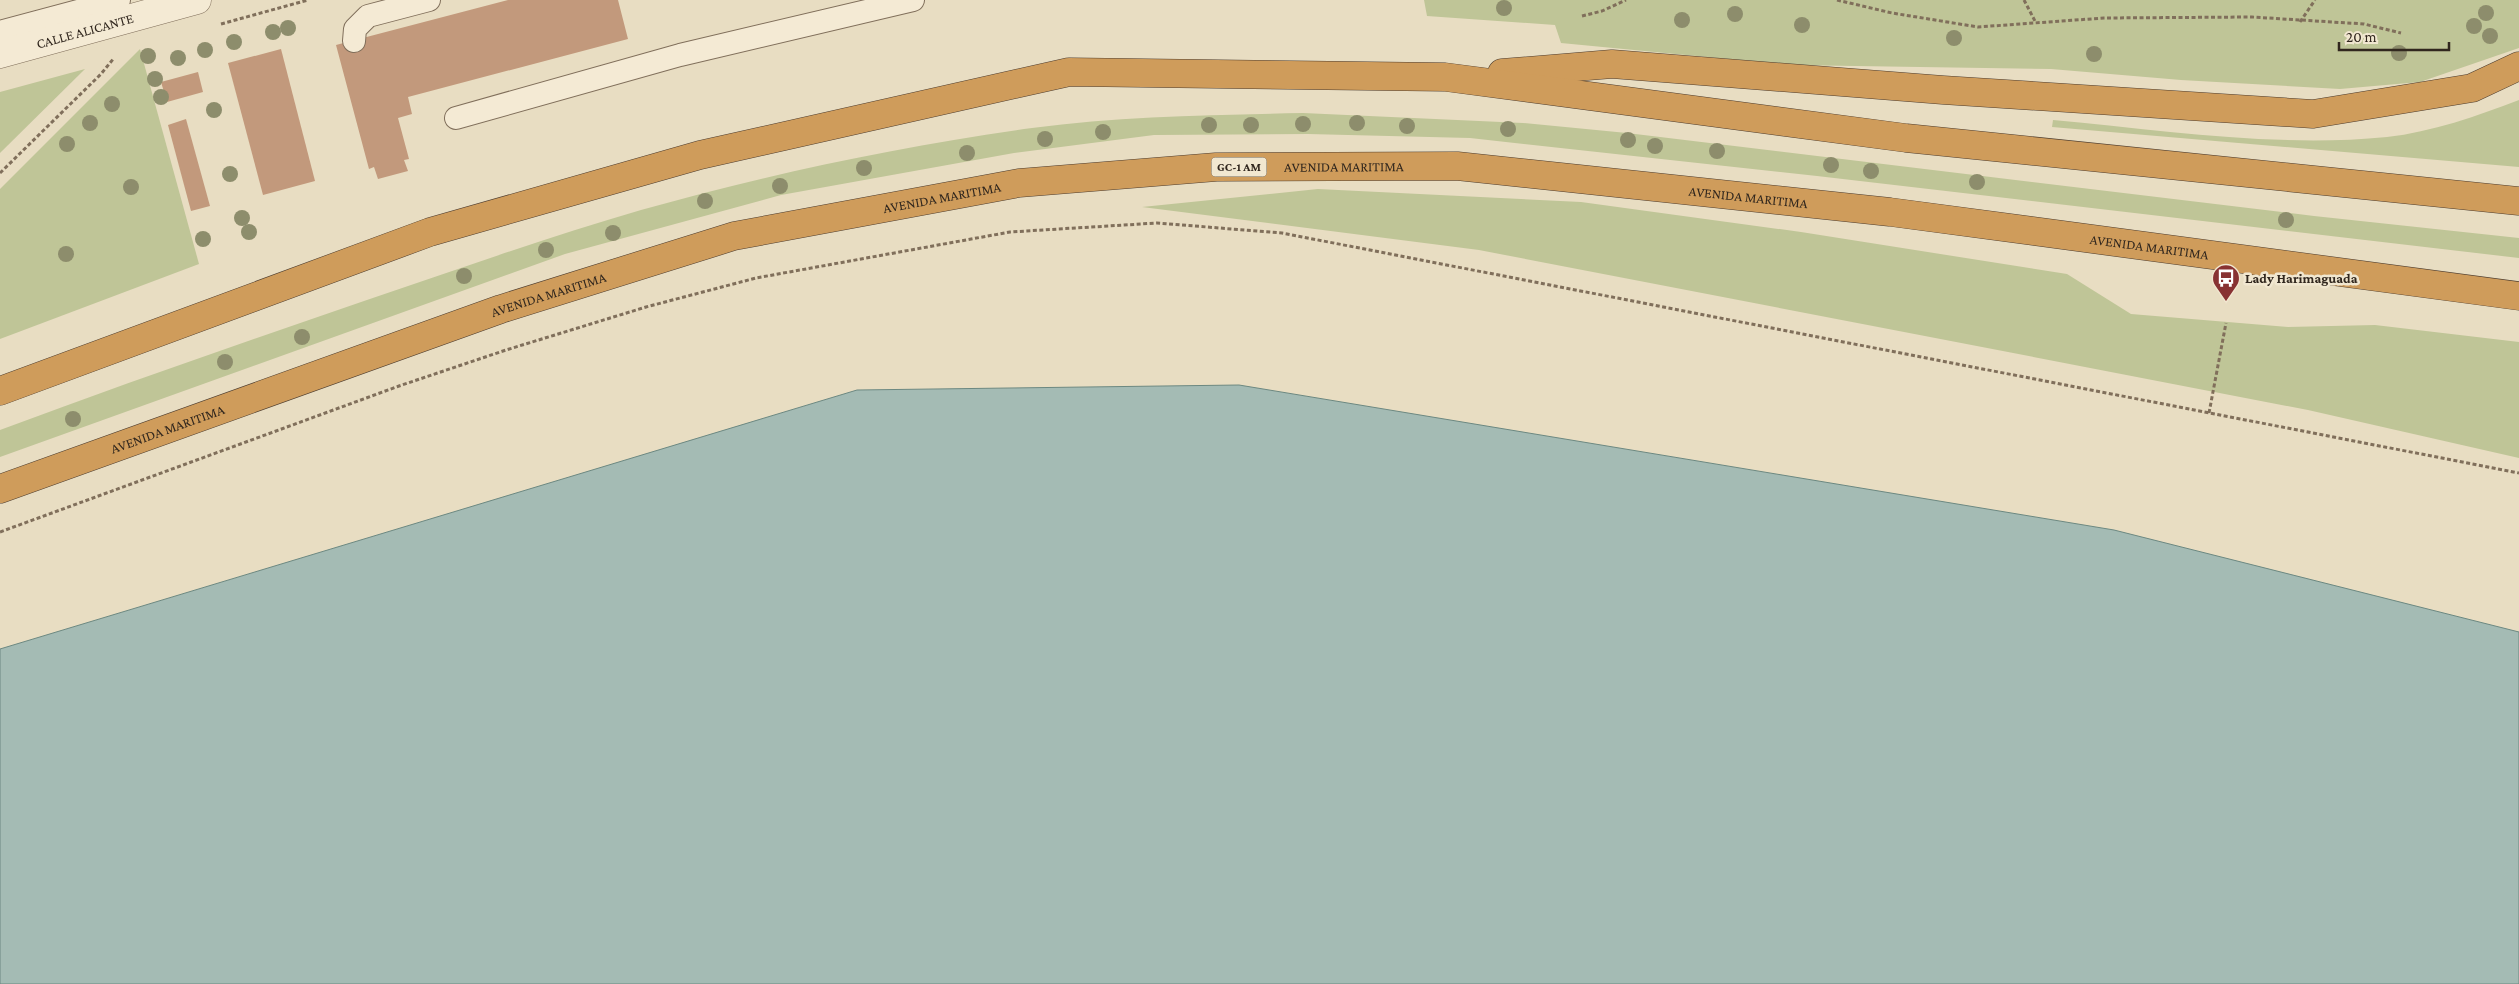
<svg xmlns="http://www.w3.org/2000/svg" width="2519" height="984" font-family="'Crimson Pro',serif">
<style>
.green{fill:#bfc597}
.water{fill:#a4bbb4;stroke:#6c8881}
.building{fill:#c2997c}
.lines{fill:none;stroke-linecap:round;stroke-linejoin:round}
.lane-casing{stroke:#806f5b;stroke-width:24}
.street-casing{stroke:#806f5b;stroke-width:29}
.highway-casing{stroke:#4e3d2f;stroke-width:29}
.path{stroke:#806f5b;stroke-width:3;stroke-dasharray:4 2.5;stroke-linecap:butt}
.lane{stroke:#f4ead4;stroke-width:22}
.street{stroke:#f4ead4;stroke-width:28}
.highway{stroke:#cf9c5b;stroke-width:28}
.tree{fill:#8d8d6c}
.labels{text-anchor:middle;stroke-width:5;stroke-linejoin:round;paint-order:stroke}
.shield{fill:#f1e7d0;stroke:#6b6153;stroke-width:1}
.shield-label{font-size:12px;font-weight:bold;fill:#31271e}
.street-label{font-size:14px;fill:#31271e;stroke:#f1e7d0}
.poi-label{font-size:14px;font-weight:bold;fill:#31271e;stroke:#f1e7d0;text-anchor:start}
</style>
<rect width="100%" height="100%" fill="#e8ddc2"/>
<!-- green -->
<g class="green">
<polygon points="1424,0 2519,0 2519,48 2420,82 2340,89 2181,80 2051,69 1790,65 1561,43 1555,25 1427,16"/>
<polygon points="140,49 199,264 0,339 0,189"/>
<polygon points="85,69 0,153 0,92"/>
<path d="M2519,100v67l-467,-40 1,-7c110,10 223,28 334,17 45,-5 90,-21 132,-37z"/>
<path d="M1303,113l220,10 104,10 687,83 205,22v20l-702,-82 -347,-38 -162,-4 -154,1 -140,18 -233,42 -216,59 -565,203v-27c121,-45 242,-87 364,-129 92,-31 184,-64 277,-91 128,-36 260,-64 391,-82 90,-12 180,-13 271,-15z"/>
<polygon points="1318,189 1581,202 1801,232 2067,274 2131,314 2288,327 2375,325 2519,342 2519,458 2308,410 1479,250 1142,207"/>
</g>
<!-- water -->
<polygon class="water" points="1239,385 2114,530 2519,632 2519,984 0,984 0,649 857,390"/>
<!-- building -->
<g class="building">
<polygon points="508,0 618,0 628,39 408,97 412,114 398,118 409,159 404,160 408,171 378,179 374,167 369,169 336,45"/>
<polygon points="281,49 315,181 263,195 228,63"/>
<polygon points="198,72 203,92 167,102 161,82"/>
<polygon points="186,119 210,206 191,211 168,125"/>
</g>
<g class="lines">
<!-- lane casing -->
<g class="lane-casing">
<g id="lane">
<polyline points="0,32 119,0"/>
<polyline points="354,41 355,29 368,16 429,0"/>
<polyline points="456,118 680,55 913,0"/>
</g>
</g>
<!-- street casing -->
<g class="street-casing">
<g id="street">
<path id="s1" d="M0,54l197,-54"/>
</g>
</g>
<!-- highway casing -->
<g class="highway-casing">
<g id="highway">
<polyline points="1502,73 1612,64 1943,90 2313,114 2472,88 2519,66"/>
<polyline points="0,391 430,232 700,155 1069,72 1445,77 1906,138 2519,201"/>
<path id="s2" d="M0,489l501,-180 233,-73 285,-53 197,-16 241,-1 433,46 629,84"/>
</g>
</g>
<!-- path -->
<g class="path">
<polyline points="1837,0 1892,13 1978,27 2104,18 2252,17 2364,24 2401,33"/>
<polyline points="2024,0 2036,23"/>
<polyline points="1582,16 1602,11 1626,0"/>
<polyline points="2300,22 2315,0"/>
<polyline points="221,24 308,0"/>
<polyline points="0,173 101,74 114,58"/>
<polyline points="2209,413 2226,323"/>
<polyline points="0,532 399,386 506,350 646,307 756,278 1010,232 1157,223 1282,233 2519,473"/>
</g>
<!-- lane -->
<use href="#lane" class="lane"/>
<!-- street -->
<use href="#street" class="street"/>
<!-- highway -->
<use href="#highway" class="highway"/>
</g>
<!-- trees -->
<g class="tree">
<circle cx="1504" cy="8" r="8"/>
<circle cx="2486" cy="13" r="8"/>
<circle cx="1735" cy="14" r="8"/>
<circle cx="1682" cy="20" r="8"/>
<circle cx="1802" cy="25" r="8"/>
<circle cx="2474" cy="26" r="8"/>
<circle cx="288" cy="28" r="8"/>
<circle cx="273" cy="32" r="8"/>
<circle cx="2490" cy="36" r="8"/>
<circle cx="1954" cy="38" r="8"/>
<circle cx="234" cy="42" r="8"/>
<circle cx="205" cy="50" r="8"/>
<circle cx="2399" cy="53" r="8"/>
<circle cx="2094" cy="54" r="8"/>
<circle cx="148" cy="56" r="8"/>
<circle cx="178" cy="58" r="8"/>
<circle cx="155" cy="79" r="8"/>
<circle cx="161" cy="97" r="8"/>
<circle cx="112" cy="104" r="8"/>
<circle cx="214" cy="110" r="8"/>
<circle cx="90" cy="123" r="8"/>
<circle cx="1357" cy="123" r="8"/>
<circle cx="1303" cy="124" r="8"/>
<circle cx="1209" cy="125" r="8"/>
<circle cx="1251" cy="125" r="8"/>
<circle cx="1407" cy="126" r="8"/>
<circle cx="1508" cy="129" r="8"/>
<circle cx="1103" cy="132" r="8"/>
<circle cx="1045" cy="139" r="8"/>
<circle cx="1628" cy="140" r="8"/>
<circle cx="67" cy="144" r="8"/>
<circle cx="1655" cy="146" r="8"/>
<circle cx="1717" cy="151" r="8"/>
<circle cx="967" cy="153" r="8"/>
<circle cx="1831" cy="165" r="8"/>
<circle cx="864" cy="168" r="8"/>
<circle cx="1871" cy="171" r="8"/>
<circle cx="230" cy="174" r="8"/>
<circle cx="1977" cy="182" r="8"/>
<circle cx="780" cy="186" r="8"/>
<circle cx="131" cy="187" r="8"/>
<circle cx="705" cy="201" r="8"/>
<circle cx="242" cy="218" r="8"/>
<circle cx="2286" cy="220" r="8"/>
<circle cx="249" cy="232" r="8"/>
<circle cx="613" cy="233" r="8"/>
<circle cx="203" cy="239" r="8"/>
<circle cx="546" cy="250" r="8"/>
<circle cx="66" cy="254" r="8"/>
<circle cx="464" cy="276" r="8"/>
<circle cx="302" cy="337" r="8"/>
<circle cx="225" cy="362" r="8"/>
<circle cx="73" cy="419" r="8"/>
</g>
<!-- icons -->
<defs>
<g id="bus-pin" transform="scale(1.4375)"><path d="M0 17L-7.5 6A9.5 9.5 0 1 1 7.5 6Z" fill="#883232" stroke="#f1e7d0"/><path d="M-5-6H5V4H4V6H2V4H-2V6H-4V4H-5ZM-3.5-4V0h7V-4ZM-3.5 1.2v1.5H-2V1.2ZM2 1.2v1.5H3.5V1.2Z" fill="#fff"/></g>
</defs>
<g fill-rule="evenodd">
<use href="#bus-pin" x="2226" y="278"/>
</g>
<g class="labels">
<!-- shield labels -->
<rect class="shield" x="1211.5" y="157.5" width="55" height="19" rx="4"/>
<g class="shield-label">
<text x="1239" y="171">GC-1 AM</text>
</g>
<!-- street labels -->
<g class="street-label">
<text dy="5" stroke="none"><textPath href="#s1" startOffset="88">CALLE ALICANTE</textPath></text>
<text dy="5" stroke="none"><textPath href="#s2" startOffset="1392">AVENIDA MARITIMA</textPath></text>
<text dy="5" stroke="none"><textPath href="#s2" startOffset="988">AVENIDA MARITIMA</textPath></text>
<text dy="5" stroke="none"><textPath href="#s2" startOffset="1798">AVENIDA MARITIMA</textPath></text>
<text dy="5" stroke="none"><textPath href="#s2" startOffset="2202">AVENIDA MARITIMA</textPath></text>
<text dy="5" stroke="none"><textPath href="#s2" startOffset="582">AVENIDA MARITIMA</textPath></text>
<text dy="5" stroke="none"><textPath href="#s2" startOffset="178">AVENIDA MARITIMA</textPath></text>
</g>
<!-- poi labels -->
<g class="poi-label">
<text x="2245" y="283">Lady Harimaguada</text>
</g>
</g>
<!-- scale -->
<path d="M2339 42v8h110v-8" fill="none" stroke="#31271e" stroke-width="2.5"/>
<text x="2346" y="42" font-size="15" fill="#31271e" stroke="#f1e7d0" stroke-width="4" paint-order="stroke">20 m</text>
</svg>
